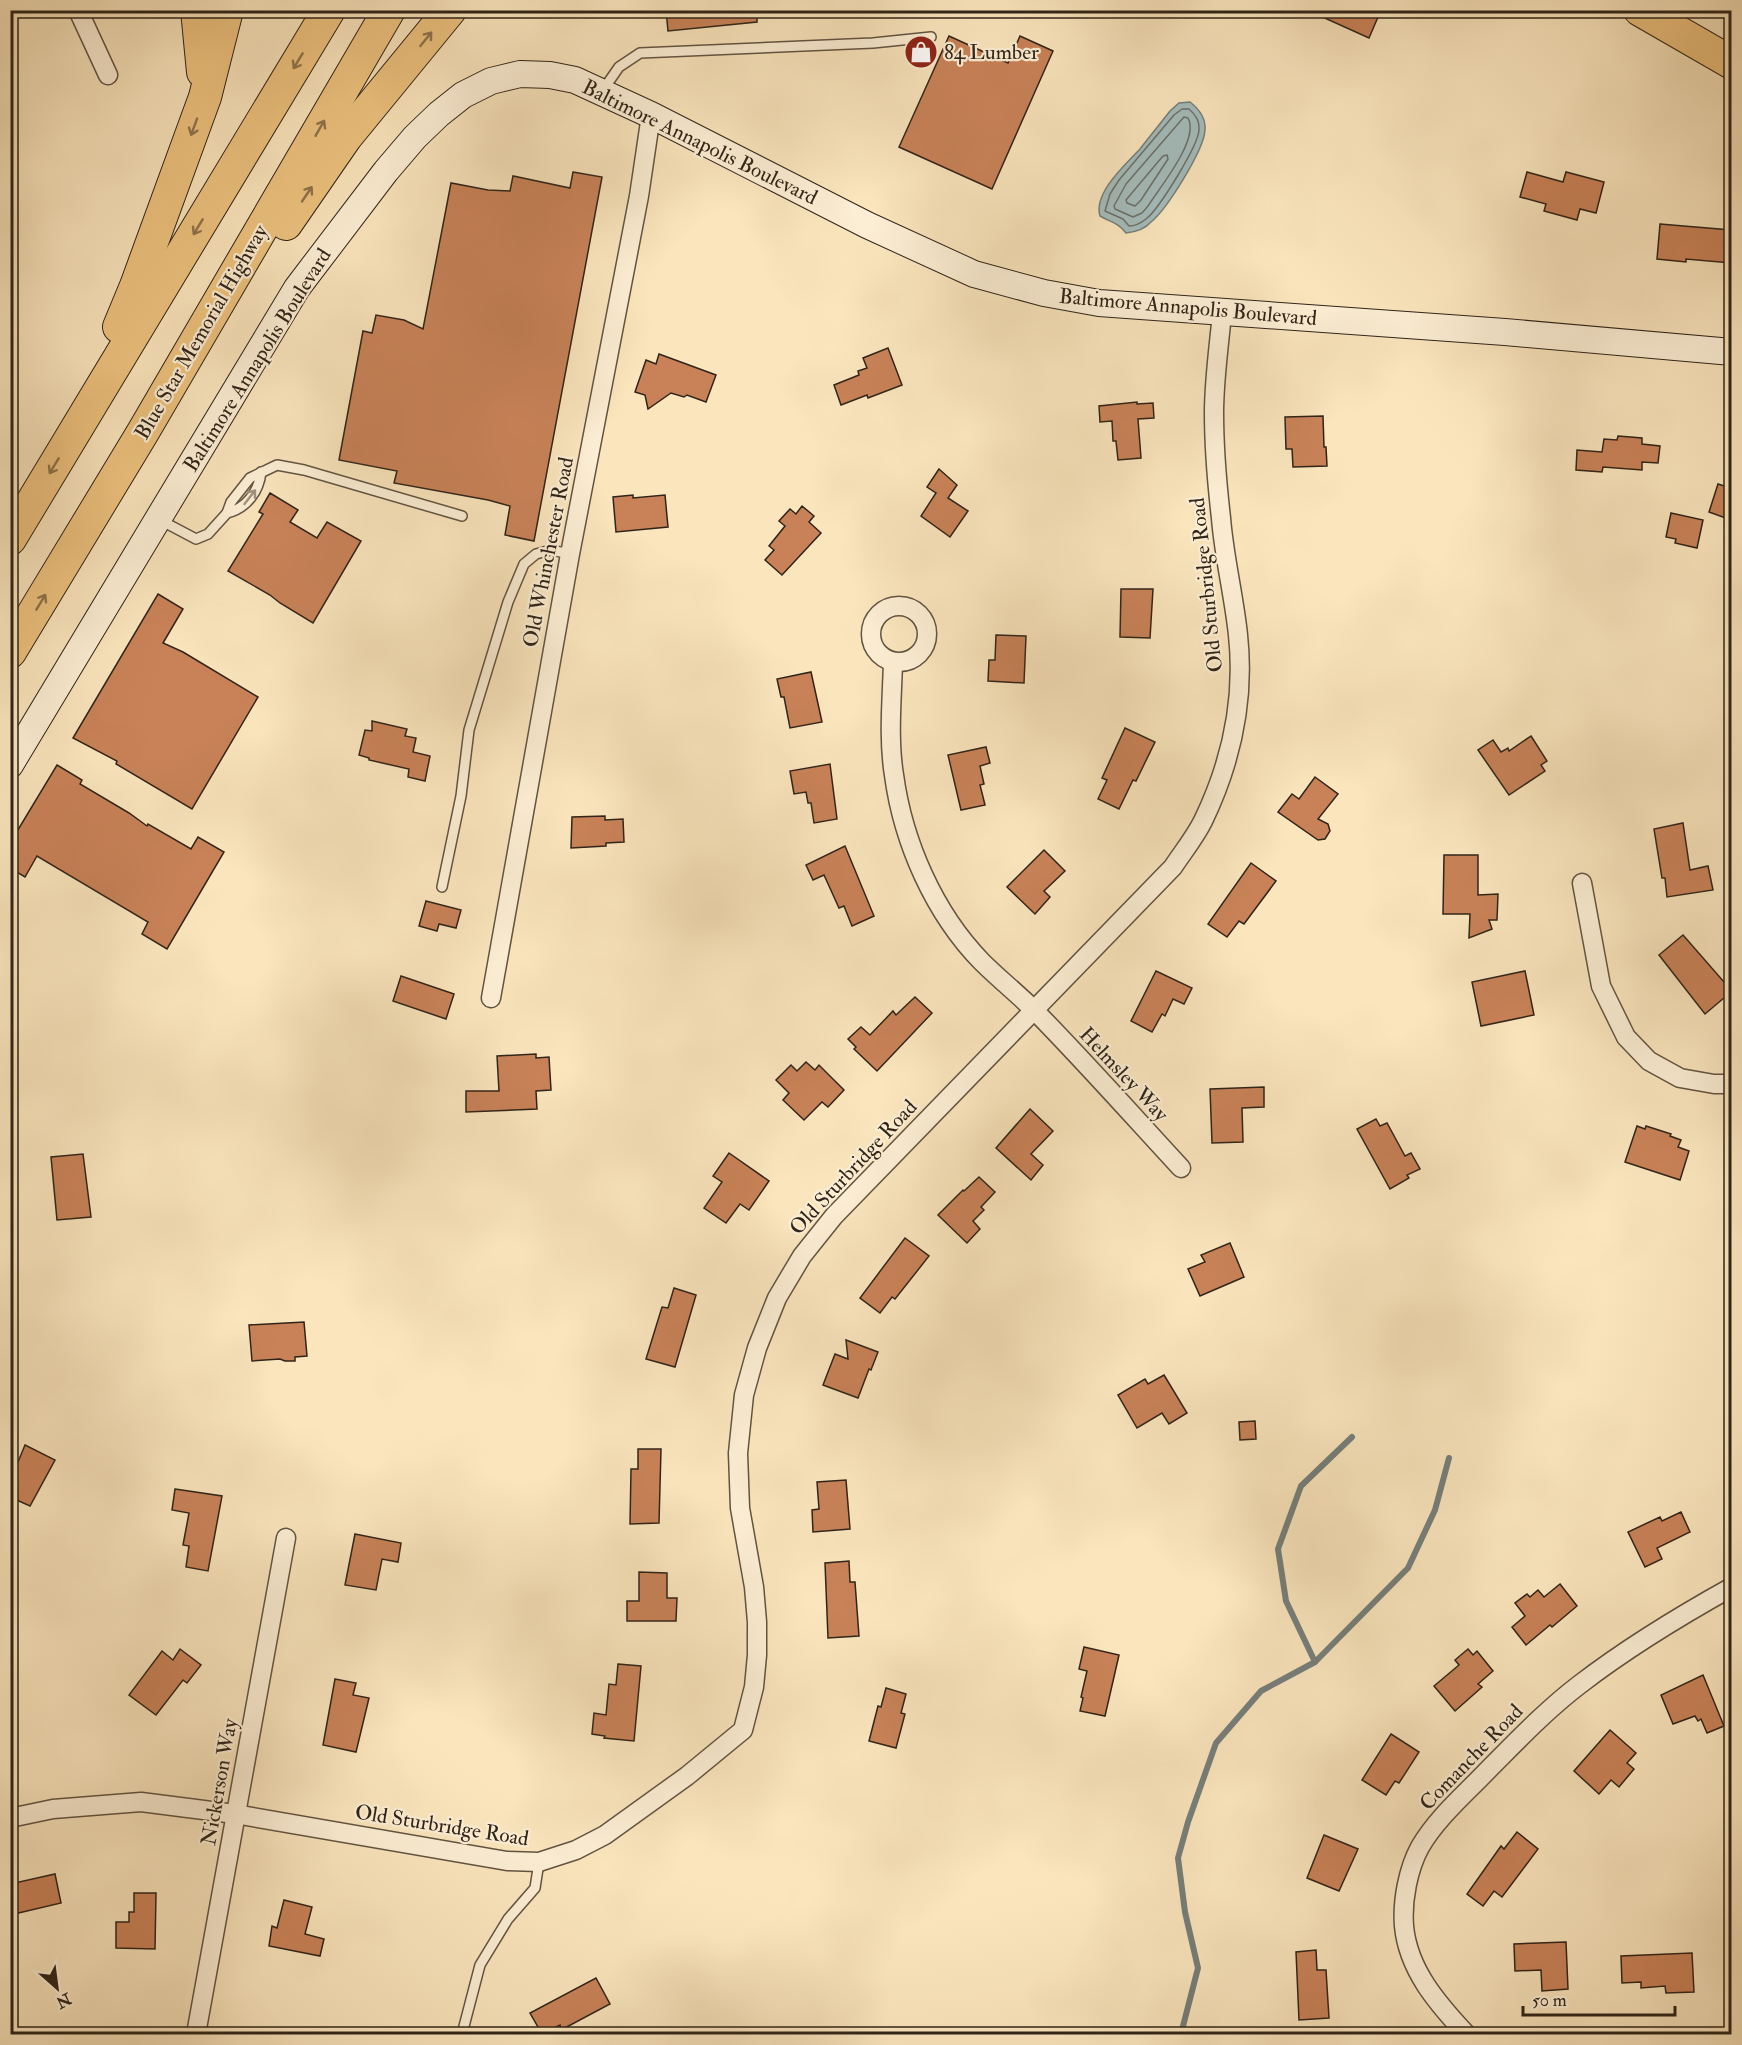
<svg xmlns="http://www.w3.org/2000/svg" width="1742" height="2045" font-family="'IM FELL Double Pica',serif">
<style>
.water{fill:#a4bcbc;stroke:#757f7b;stroke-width:1.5}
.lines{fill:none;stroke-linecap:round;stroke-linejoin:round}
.shore{stroke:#6a706a;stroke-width:1.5}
.stream{stroke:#757f7b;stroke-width:6}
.building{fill:#c98258;stroke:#2f2419;stroke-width:1.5}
.lane-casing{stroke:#625442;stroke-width:12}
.street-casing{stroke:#625442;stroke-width:21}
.secondary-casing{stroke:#2f2419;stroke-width:28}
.highway-casing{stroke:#2f2419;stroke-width:34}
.lane{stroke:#fceed4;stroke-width:9}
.street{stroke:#fceed4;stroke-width:18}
.secondary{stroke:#fceed4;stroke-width:26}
.highway{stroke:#edc27e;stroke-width:32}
.oneway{stroke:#8e734c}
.oneway2{stroke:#a09380}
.labels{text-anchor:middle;stroke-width:4.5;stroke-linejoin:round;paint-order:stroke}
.poi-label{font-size:21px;fill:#2f2419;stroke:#fceed4;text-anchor:start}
.street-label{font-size:21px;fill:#2f2419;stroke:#fceed4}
</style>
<rect width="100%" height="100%" fill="#fae5bd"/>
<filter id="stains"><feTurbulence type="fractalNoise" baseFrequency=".00333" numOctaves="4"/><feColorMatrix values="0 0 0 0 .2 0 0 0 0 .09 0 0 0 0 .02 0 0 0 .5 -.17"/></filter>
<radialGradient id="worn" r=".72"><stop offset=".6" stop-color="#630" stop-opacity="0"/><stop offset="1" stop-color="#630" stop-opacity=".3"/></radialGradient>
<!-- water -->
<path class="water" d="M1190,102c9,7 16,16 15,28 -1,20 -38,79 -54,92 -6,7 -16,10 -25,11 -7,-10 -16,-11 -26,-17 -7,-23 26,-52 40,-67 10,-13 20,-25 30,-38l9,-8z"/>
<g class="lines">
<!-- shore -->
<g class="shore">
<path d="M1182,109h7c6,5 11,12 10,21 -1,16 -40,79 -53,89 -5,4 -12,7 -17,7l-6,-7 -18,-8 5,-17 9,-14 55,-65z"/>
<path d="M1184,117l4,1c12,21 -28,69 -40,88l-6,7 -9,4 -18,-8 -1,-3 12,-22z"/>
<polygon points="1167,155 1168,159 1141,200 1135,206 1127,203 1126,200 1163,156"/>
</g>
<!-- stream -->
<g class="stream">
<polyline points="1315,1662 1286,1601 1278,1549 1301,1486 1352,1437"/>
<polyline points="1181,2034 1198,1968 1185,1912 1178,1858 1188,1822 1216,1743 1261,1691 1315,1662 1408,1568 1435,1510 1449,1458"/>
</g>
</g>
<!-- building -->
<g class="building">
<polygon points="666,10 757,10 757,22 668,31"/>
<polygon points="1307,10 1381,10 1369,38"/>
<polygon points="949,36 1008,63 1020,36 1053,51 992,189 899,147"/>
<polygon points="573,172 602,177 534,541 505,535 510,506 488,500 394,483 397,471 339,460 363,331 372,333 376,315 404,320 423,329 451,183 488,190 510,191 513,176 570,188"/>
<polygon points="1527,172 1563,182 1566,172 1604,182 1596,213 1580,209 1577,220 1544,211 1546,204 1520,197"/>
<polygon points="1660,224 1731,230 1731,263 1686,259 1686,262 1657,259"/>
<polygon points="888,348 902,385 868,398 867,395 841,405 834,385 859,375 858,371 867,368 863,358"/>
<polygon points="659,354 716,375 706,402 687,395 684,397 671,393 648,409 645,395 635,392 646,360 656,364"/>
<polygon points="1137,402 1137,404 1153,403 1154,418 1138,419 1141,458 1118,460 1116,441 1113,441 1112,421 1100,422 1099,406"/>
<polygon points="1323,416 1324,447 1326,447 1327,466 1293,467 1292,449 1286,449 1285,417"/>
<polygon points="1618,436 1642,438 1642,444 1660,446 1658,463 1642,462 1642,470 1603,467 1602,472 1576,470 1577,450 1602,452 1604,439 1617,440"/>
<polygon points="939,469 957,485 948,498 968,511 950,537 921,516 936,493 927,487"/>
<polygon points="1718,484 1731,488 1731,520 1709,512"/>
<polygon points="270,493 298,510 290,522 317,538 327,522 361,541 313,623 280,603 270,595 228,571 263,514 259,512"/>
<polygon points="633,495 633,498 665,495 668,527 616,532 613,497"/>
<polygon points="802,506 814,516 809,522 821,533 782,575 765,560 774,550 769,546 785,526 779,521 790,509 796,514"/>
<polygon points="1671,513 1703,520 1697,548 1675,543 1676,539 1666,537"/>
<polygon points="1121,589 1153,589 1150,638 1120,637"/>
<polygon points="158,594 183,609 163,643 183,652 258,697 192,809 116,764 117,761 73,738"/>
<polygon points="996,635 1026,636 1024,683 988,681 989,660 995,660"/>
<polygon points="811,672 822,722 790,728 784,697 781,697 777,679"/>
<polygon points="372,721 407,729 405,736 416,738 413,752 430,756 425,781 408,777 409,769 369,760 369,758 359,755 365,730 372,731"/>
<polygon points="1125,728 1155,742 1136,781 1133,780 1119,809 1098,799 1107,780 1102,778"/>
<polygon points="1531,736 1547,761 1541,765 1545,771 1509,795 1478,750 1493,740 1501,752 1508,748 1509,751"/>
<polygon points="986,747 990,763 980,766 984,784 980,785 985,805 961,810 948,755"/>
<polygon points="830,764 837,819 814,823 811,803 808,803 806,792 794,794 790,771"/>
<polygon points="57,765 82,780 80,784 129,813 147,826 148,824 191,849 198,837 224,852 167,949 142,934 148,922 37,856 25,877 10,868 10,843"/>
<polygon points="1315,777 1338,794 1318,819 1328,824 1330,831 1325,839 1318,840 1278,812 1292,794 1299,799"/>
<polygon points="605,816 605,820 623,819 624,842 606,843 606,846 571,848 572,817"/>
<polygon points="1683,823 1690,870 1708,866 1713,890 1667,897 1665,878 1662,878 1654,829"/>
<polygon points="845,846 874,916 852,926 844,906 839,908 824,875 813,880 806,865"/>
<polygon points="1044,850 1065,871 1044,891 1050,897 1035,914 1007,887"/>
<polygon points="1444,855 1478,855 1478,895 1498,894 1497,920 1489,920 1492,929 1469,938 1470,914 1443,914"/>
<polygon points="1251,863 1276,881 1244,924 1239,921 1227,937 1208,924"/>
<polygon points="426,901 461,910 456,928 439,924 437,931 419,926"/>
<polygon points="1683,935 1731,990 1731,992 1705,1014 1659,955"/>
<polygon points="1156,971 1192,988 1184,1004 1173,999 1165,1016 1162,1014 1152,1032 1131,1021"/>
<polygon points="1525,971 1534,1015 1481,1026 1472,982"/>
<polygon points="401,976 454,994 446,1019 393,1001"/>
<polygon points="915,997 932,1013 877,1071 854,1049 856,1047 848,1039 861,1027 870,1035 893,1011 896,1015"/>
<polygon points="536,1054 536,1058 549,1057 551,1090 536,1091 537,1109 466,1112 466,1091 499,1091 497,1056"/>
<polygon points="806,1062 815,1070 819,1065 844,1090 828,1107 822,1102 804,1120 783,1100 789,1093 776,1080 791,1065 797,1071"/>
<polygon points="1264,1087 1264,1107 1242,1108 1243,1142 1212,1143 1210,1089"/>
<polygon points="1030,1109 1053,1131 1031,1154 1043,1165 1031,1180 996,1148"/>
<polygon points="1376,1119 1380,1126 1387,1123 1405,1156 1411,1153 1420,1169 1407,1175 1409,1178 1390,1189 1357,1129"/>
<polygon points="1637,1126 1645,1129 1646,1126 1671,1134 1670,1136 1681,1140 1678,1147 1689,1151 1680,1180 1625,1162"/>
<polygon points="729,1153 769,1181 749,1210 740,1204 726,1223 704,1208 722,1182 713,1176"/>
<polygon points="83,1154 91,1217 57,1220 51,1157"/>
<polygon points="979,1177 995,1192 981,1207 984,1210 973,1221 980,1229 967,1243 938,1215 963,1190 964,1191"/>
<polygon points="905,1238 929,1256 895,1299 892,1297 880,1313 860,1298"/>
<polygon points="1230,1243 1244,1277 1200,1296 1188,1269 1205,1262 1201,1255"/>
<polygon points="674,1288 696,1295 675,1367 646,1359 662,1307 668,1308"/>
<polygon points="304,1322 307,1356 295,1357 295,1361 285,1361 280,1359 252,1361 249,1325"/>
<polygon points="846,1340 878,1352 871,1370 869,1369 858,1398 823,1385 835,1354 848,1359"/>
<polygon points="1164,1375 1187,1413 1169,1424 1162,1413 1137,1428 1118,1395 1145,1379 1148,1384"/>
<polygon points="1255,1421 1256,1439 1240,1440 1239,1422"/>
<polygon points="25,1445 55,1460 30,1506 10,1497 10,1473 15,1463 18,1462"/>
<polygon points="638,1449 661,1449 659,1523 630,1524 631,1469 638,1469"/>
<polygon points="846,1480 850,1529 813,1532 812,1510 819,1509 817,1482"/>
<polygon points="175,1489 222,1496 208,1571 186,1567 189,1546 183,1545 189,1513 172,1510"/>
<polygon points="1681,1512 1690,1532 1657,1548 1662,1559 1645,1567 1628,1532 1660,1517 1662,1521"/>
<polygon points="355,1534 401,1543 398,1562 382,1559 376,1590 345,1585"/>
<polygon points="849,1561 850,1582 855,1582 859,1636 828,1638 825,1563"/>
<polygon points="639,1572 667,1573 667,1598 677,1598 676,1621 627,1621 627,1601 639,1601"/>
<polygon points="1560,1584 1577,1606 1552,1627 1550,1625 1526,1645 1512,1627 1525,1616 1515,1603 1527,1594 1530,1597 1538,1590 1544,1597"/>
<polygon points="1084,1647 1119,1655 1105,1716 1080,1711 1083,1698 1081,1697 1087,1671 1079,1669"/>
<polygon points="180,1649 201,1665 187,1683 183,1680 156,1715 129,1695 162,1651 173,1660"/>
<polygon points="1468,1649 1473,1655 1477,1651 1493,1671 1478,1684 1482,1687 1455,1711 1434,1686 1459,1665 1455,1660"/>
<polygon points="618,1664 641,1666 634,1741 604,1738 605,1736 592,1734 594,1713 606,1715 609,1684 616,1685"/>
<polygon points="1703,1675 1724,1726 1707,1733 1701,1719 1698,1721 1695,1716 1673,1724 1661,1695"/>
<polygon points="335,1679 356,1683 353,1695 369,1698 356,1752 323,1745"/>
<polygon points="886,1688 906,1694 901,1713 905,1714 896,1748 869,1741 878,1706 881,1707"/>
<polygon points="1610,1730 1636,1753 1627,1763 1634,1769 1619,1787 1611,1780 1599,1794 1574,1771"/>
<polygon points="1391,1734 1419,1752 1399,1783 1395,1781 1386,1795 1362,1780"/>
<polygon points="1517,1832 1538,1849 1502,1897 1494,1891 1483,1906 1467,1894 1501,1846 1504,1849"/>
<polygon points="1324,1835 1358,1849 1339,1891 1307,1878"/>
<polygon points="55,1874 61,1903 10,1915 10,1884"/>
<polygon points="134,1893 156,1893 155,1949 116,1948 116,1922 129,1922 129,1912 134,1912"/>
<polygon points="284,1900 312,1907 305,1934 324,1939 320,1956 269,1946 272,1926 277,1928"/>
<polygon points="1566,1942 1568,1989 1542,1991 1541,1970 1515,1971 1514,1944"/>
<polygon points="1316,1950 1317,1970 1326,1970 1329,2018 1299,2020 1296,1952"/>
<polygon points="1692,1953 1694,1992 1666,1993 1665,1986 1641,1988 1641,1982 1622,1983 1621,1956"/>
<polygon points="596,1978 610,2004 561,2030 560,2025 542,2034 530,2013"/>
</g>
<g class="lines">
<!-- lane casing -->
<g class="lane-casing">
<g id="lane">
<polyline points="603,90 619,67 640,53 873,43 931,37"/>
<path d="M227,513c20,-5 32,-22 34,-41"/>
<polyline points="160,520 196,539 208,534 227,513 231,502 250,478 277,465 304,470 462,516"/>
<polyline points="442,887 461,796 469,730 508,602 524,564 536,554 551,550 570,554"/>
<polyline points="462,2034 480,1965 508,1919 535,1888 539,1862"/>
</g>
</g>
<!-- street casing -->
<g class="street-casing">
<g id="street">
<polyline points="78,10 108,75"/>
<circle cx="899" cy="634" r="28"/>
<path d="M893,662c-1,37 -5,76 1,113 9,67 40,138 88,187 17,17 36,32 53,49 50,51 98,105 146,157"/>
<polyline points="1582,883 1601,986 1626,1037 1649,1061 1680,1078 1714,1084 1732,1084"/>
<polyline points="491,998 570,554 639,196 651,115"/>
<path d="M10,1818l43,-9 88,-7 94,12 272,47 32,1 37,-12 29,-15 82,-59 56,-46 11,-43 3,-32v-33l-3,-35 -14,-79 -2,-55 6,-58 13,-47 20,-50 25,-42 32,-40 339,-349c10,-15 22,-30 30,-46 28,-58 42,-121 35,-186 -4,-39 -14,-78 -17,-117 -4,-35 -7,-70 -7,-105 0,-33 5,-67 8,-100"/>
<polyline points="196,2034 286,1538"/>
<path d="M1466,2034c-28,-30 -58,-64 -62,-108 -2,-25 4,-57 16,-79 17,-29 43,-51 66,-75 30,-30 59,-61 93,-87 48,-37 99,-68 153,-98"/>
</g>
</g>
<!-- secondary casing -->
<g class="secondary-casing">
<polyline id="secondary" points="10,765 297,288 386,171 415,137 439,114 463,95 491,81 520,74 550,75 575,80 651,115 867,225 974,274 1044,293 1099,303 1505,332 1732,352"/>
</g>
<!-- highway casing -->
<g class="highway-casing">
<g id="highway">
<polyline points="197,10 203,72"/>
<polyline points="1640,10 1732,63"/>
<polyline points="286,224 346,137 450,10"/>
<polyline points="119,327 136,286 205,97 227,10"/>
<polyline points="10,539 329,10"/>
<polyline points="10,652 143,432 389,10"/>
</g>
</g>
<!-- lane -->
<use href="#lane" class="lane"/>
<!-- street -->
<use href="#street" class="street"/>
<!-- secondary -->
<use href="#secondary" class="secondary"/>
<!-- highway -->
<use href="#highway" class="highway"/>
</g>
<!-- one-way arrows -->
<defs><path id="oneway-shaft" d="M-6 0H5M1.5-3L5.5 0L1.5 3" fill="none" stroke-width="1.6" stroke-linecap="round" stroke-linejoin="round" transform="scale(1.5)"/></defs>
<g class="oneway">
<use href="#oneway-shaft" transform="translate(426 39) rotate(-51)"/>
<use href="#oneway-shaft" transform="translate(298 61) rotate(121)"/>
<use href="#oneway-shaft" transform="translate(194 127) rotate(110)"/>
<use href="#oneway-shaft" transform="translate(320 128) rotate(-60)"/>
<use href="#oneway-shaft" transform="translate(307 194) rotate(-56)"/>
<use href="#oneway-shaft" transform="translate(198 227) rotate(121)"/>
<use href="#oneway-shaft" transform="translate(54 466) rotate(121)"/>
<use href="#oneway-shaft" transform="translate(41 602) rotate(-59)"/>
</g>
<use class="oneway2" href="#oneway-shaft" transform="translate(250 497) rotate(-52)"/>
<!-- icons -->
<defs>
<g id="shop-disc" transform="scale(1.725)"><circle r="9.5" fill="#8f2418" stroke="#fceed4"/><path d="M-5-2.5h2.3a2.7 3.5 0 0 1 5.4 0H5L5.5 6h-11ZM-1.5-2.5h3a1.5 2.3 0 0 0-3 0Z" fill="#fff"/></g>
</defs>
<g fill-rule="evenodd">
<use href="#shop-disc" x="921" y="52"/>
</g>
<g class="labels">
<!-- poi labels -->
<g class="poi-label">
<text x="944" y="59">84 Lumber</text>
</g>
<!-- street labels -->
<g class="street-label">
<text transform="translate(700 142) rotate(26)" y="7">Baltimore Annapolis Boulevard</text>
<text transform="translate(1188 307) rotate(5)" y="7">Baltimore Annapolis Boulevard</text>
<text transform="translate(201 332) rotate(-60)" y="7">Blue Star Memorial Highway</text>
<text transform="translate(257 360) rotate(-58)" y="7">Baltimore Annapolis Boulevard</text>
<text transform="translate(548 552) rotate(-79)" y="7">Old Whinchester Road</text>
<text transform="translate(1206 585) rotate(-96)" y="7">Old Sturbridge Road</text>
<text transform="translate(1124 1074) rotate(47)" y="7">Helmsley Way</text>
<text transform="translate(853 1167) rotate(-47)" y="7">Old Sturbridge Road</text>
<text transform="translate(1471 1757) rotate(-46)" y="7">Comanche Road</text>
<text transform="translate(219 1782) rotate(-80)" y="7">Nickerson Way</text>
<text transform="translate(442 1825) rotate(9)" y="7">Old Sturbridge Road</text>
</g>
</g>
<!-- margin -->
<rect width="1742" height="2045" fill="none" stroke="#fae5bd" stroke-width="36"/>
<rect x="12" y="12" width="1718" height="2021" fill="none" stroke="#2f2419" stroke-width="3"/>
<rect x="18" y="18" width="1706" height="2009" fill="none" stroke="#2f2419" stroke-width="1.5"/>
<!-- north arrow -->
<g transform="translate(57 1988) rotate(152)" stroke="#fceed4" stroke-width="4.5" paint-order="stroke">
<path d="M0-4.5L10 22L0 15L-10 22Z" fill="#2f2419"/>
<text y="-9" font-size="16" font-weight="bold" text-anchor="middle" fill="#2f2419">N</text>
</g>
<!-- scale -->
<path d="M1523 2006v9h152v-9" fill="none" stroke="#2f2419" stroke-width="3"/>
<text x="1532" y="2006" font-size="18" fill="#2f2419" stroke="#fceed4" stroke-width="4.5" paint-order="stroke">50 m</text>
<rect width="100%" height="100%" filter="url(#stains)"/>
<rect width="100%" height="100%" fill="url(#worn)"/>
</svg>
